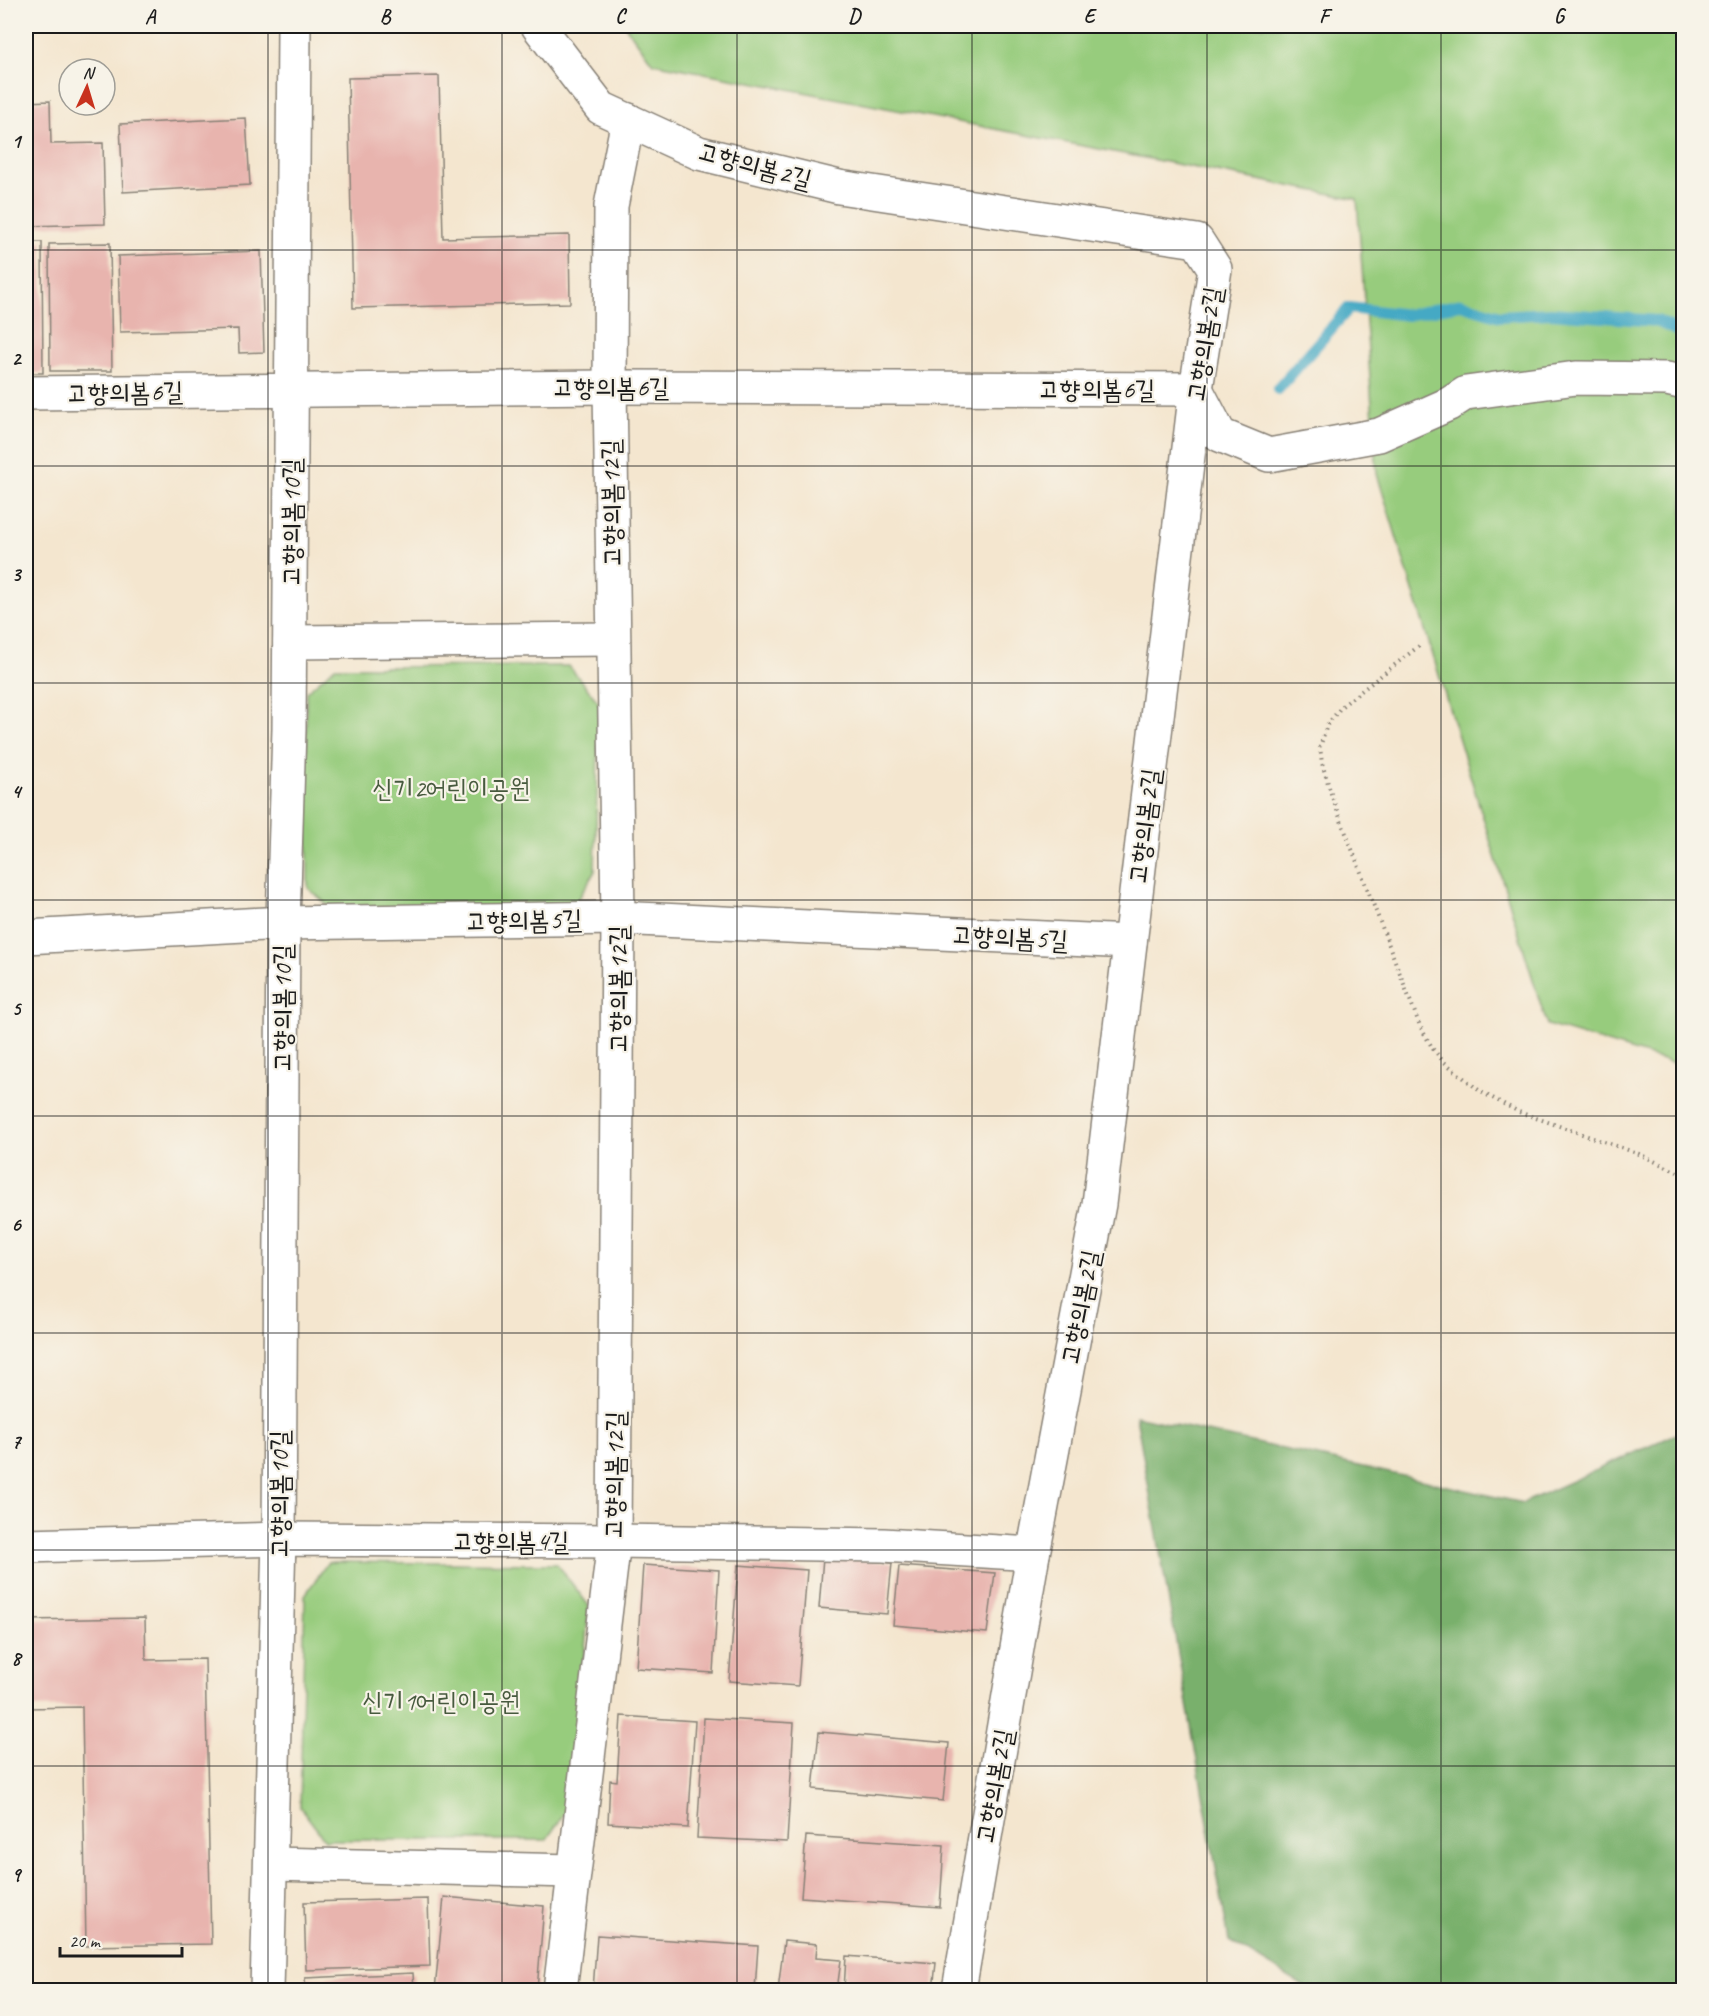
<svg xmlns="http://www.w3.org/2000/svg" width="1709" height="2016" font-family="Caveat,'Poor Story',sans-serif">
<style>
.green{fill:#97cc7d;stroke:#5a744c;stroke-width:1.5}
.forest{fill:#79b06c;stroke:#4a6644;stroke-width:1.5}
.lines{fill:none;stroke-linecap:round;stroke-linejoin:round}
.stream{stroke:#45a9c4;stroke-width:12}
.building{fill:#e8b4ae}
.minor-casing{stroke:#888176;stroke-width:36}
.path{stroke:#888176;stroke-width:4;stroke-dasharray:1.5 4.5;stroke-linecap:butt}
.minor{stroke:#fff;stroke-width:33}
.grid{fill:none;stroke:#1c1c1c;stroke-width:1.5;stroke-opacity:0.55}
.labels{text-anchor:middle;stroke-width:4.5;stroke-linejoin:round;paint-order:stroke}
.street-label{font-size:26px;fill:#1c1c1c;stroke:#f7f3e8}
.park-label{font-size:26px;fill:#475a3e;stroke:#f7f3e8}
.neatline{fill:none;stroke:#1c1c1c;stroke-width:2}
.grid-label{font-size:20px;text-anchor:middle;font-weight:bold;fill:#1c1c1c}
</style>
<rect width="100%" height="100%" fill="#f7f3e8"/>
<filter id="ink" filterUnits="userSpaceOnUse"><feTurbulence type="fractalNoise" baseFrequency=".0167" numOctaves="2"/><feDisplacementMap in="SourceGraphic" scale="12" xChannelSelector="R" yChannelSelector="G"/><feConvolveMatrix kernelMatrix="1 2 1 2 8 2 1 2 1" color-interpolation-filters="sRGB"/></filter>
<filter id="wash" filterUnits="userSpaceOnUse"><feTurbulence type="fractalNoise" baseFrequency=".008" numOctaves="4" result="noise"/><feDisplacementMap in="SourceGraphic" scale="24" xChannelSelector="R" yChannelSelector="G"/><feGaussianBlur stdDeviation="1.35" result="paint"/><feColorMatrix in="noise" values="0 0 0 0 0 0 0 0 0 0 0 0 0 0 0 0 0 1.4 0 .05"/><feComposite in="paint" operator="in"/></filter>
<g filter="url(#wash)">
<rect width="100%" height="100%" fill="#f4e6cf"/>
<!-- green -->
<g class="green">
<polygon points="625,26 1683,26 1683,1066 1547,1025 1377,474 1357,199 653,63"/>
<polygon points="569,666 599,703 595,871 573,908 336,912 308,888 306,692 335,667"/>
<polygon points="328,1562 557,1564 589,1606 570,1806 546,1840 325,1840 300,1807 305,1595"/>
</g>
<!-- forest -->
<polygon class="forest" points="1136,1416 1523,1503 1683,1431 1683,1990 1310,1990 1229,1941"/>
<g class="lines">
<!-- stream -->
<polyline class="stream" points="1278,389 1349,308 1408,315 1461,304 1500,316 1551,313 1657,321 1684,334"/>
</g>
<g id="blocks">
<!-- building -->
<g class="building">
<polygon points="439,76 443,238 569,235 570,303 353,308 348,78"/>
<polygon points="50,101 51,144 103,143 105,224 26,226 26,102"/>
<polygon points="246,118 250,185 123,192 120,124"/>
<polygon points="26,242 42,242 43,373 26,373"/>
<polygon points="110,243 112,371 50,371 49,244"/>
<polygon points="261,251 264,352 239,353 238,329 120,332 118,256"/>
<polygon points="823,1557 892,1563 887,1614 819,1608"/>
<polygon points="643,1565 719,1570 713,1673 636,1668"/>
<polygon points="738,1565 807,1570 798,1686 729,1681"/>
<polygon points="899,1566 995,1573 987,1633 893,1625"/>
<polygon points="145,1618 146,1660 205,1659 211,1944 86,1946 82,1707 26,1708 26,1620"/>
<polygon points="621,1716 695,1721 688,1828 608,1823 610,1780 617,1781"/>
<polygon points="704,1718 794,1723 787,1842 697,1838"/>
<polygon points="819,1732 949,1743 943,1801 813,1789"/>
<polygon points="806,1836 944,1845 940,1907 801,1897"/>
<polygon points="444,1897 544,1906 537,1990 435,1990"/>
<polygon points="428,1899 430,1966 306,1970 304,1902"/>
<polygon points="597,1935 758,1946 755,1990 593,1990"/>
<polygon points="784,1941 817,1944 816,1958 841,1960 837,1990 778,1990"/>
<polygon points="846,1956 936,1963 933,1990 844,1990"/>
<polygon points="413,1973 414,1990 306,1990 305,1978"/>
</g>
</g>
</g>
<g filter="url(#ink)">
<use href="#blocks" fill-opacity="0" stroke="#888176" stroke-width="1.5"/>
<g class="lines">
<!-- minor casing -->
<g class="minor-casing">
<g id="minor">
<polyline points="538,26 601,108 699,153 839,187 1197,241 1215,269 1196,389 1099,1204 1033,1554 959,1990"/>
<polyline points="26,393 610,387 1196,389 1220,435 1269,455 1379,435 1449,404 1466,393 1576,378 1667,379 1684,383"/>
<polyline points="290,642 612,639"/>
<polyline points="26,937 283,923 618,918 1130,942"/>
<polyline points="26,1546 279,1539 614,1541 883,1545 1033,1554"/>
<polyline points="271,1864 573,1871"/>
<polyline points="267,1990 279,1539 283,923 289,729 294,26"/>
<polyline points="560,1990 614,1541 618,918 610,387 611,206 628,120"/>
</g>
</g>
<!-- path -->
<polyline class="path" points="1419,646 1342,706 1327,725 1320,747 1322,763 1332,797 1420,1026 1433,1049 1443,1061 1481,1092 1519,1112 1639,1154 1684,1175"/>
<!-- minor -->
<use href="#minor" class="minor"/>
</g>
</g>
<!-- grid -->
<path class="grid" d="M268,26v1964M502,26v1964M737,26v1964M972,26v1964M1207,26v1964M1441,26v1964M26,250h1658M26,466h1658M26,683h1658M26,900h1658M26,1116h1658M26,1333h1658M26,1550h1658M26,1766h1658"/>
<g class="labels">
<!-- street labels -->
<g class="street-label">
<text transform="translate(755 165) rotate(15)" y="9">고향의봄2길</text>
<text transform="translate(1204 344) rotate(-81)" y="9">고향의봄2길</text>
<text x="611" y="396">고향의봄6길</text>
<text x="1097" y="398">고향의봄6길</text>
<text transform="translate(125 392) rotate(-1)" y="9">고향의봄6길</text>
<text transform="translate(611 503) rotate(-91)" y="9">고향의봄12길</text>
<text transform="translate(291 522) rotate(-90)" y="9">고향의봄10길</text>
<text transform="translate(1144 826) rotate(-83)" y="9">고향의봄2길</text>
<text transform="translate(524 920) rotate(-1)" y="9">고향의봄5길</text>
<text transform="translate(1010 937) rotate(3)" y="9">고향의봄5길</text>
<text transform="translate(618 989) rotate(-90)" y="9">고향의봄12길</text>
<text transform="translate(282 1008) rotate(-90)" y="9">고향의봄10길</text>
<text transform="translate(1080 1307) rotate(-79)" y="9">고향의봄2길</text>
<text transform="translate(614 1475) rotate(-89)" y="9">고향의봄12길</text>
<text transform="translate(279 1494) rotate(-90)" y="9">고향의봄10길</text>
<text x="511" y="1550">고향의봄4길</text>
<text transform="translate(994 1786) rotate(-80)" y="9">고향의봄2길</text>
</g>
<!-- park labels -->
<g class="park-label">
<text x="451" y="797">신기2어린이공원</text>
<text x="441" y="1710">신기1어린이공원</text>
</g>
</g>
<!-- margin -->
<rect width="1709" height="2016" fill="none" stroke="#f7f3e8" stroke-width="66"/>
<!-- north arrow -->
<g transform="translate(87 87) rotate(4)"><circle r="28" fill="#f7f3e8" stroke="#9f9d96" stroke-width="1.5"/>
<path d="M0-4.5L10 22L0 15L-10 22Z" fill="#c8321e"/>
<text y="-9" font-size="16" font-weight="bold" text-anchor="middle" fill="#1c1c1c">N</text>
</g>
<!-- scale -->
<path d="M60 1947v9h122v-9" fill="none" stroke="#1c1c1c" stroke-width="3"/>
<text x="69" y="1947" font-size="18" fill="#1c1c1c" stroke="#f7f3e8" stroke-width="4.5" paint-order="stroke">20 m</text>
<rect x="33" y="33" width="1643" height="1950" class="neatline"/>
<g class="grid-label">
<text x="150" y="23">A</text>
<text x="385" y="23">B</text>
<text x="620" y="23">C</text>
<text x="854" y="23">D</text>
<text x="1089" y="23">E</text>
<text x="1324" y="23">F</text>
<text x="1559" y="23">G</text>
<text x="16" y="148">1</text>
<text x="16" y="365">2</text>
<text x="16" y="581">3</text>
<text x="16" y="798">4</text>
<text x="16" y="1015">5</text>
<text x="16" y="1231">6</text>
<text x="16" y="1448">7</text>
<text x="16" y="1665">8</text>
<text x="16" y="1881">9</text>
</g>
</svg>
